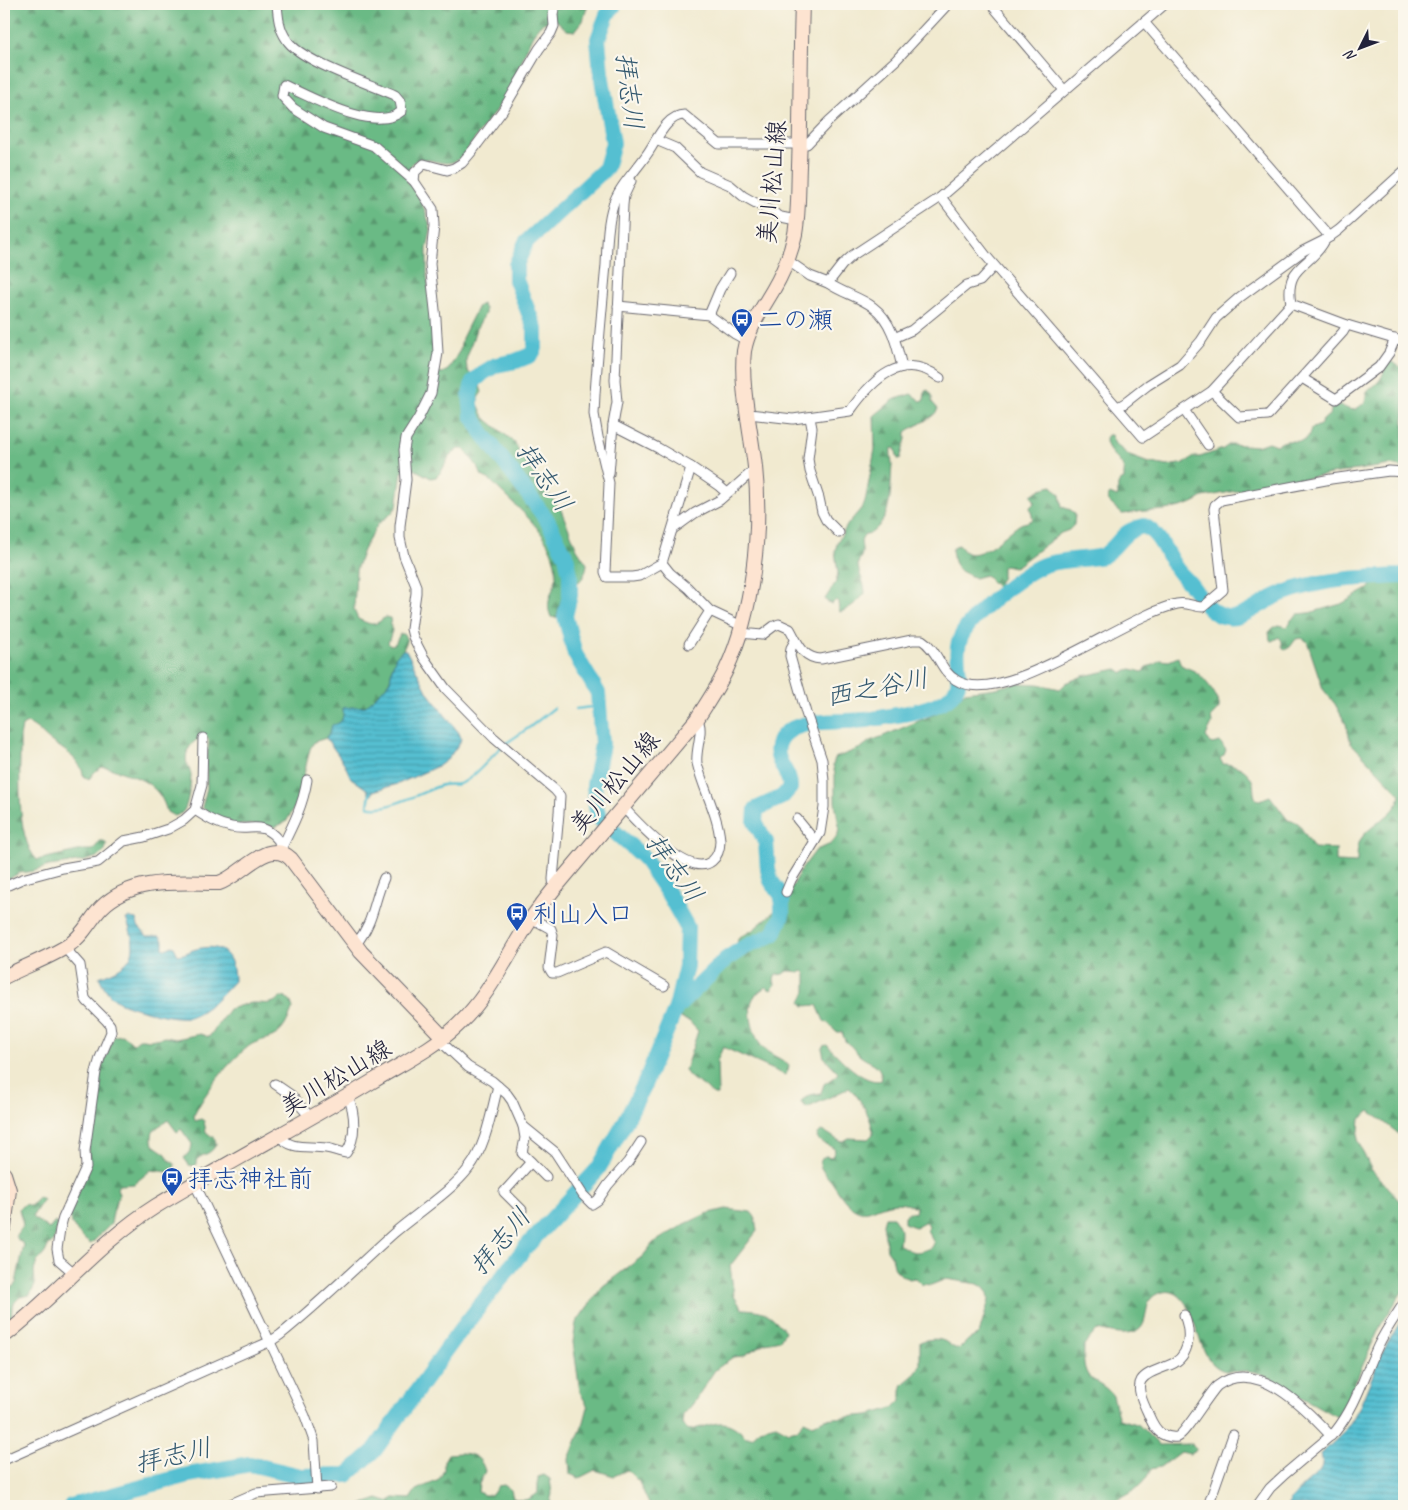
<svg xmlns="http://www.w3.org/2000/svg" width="1408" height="1510" font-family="Caveat,'Klee One',sans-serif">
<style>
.forest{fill:url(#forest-firs);stroke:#466e60}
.water{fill:url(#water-rules);stroke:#3c7086}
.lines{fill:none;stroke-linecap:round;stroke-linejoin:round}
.stream{stroke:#55bfd1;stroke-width:2.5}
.river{stroke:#55bfd1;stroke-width:16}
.street-casing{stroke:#6a686f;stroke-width:11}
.secondary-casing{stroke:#6a686f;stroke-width:16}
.street{stroke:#fff;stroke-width:9}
.secondary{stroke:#fde4d1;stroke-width:14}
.labels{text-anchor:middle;stroke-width:4.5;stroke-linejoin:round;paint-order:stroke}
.street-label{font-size:25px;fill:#22223b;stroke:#fbf7ec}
.transit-label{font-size:25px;fill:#164399;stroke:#fbf7ec;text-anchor:start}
.water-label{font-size:26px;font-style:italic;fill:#345970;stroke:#fbf7ec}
</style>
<defs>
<pattern id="forest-firs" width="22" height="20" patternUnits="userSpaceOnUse" patternTransform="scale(1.25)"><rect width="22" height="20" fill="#6bba85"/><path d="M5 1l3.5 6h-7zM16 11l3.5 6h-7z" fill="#58976e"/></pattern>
<pattern id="water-rules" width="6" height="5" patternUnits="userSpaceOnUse" patternTransform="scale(1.25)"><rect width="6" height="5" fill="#55bfd1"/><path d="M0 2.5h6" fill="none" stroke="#469bab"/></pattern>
</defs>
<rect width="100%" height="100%" fill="#fbf7ec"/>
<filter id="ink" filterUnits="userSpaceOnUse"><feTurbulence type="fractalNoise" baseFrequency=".02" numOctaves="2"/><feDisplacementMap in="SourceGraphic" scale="10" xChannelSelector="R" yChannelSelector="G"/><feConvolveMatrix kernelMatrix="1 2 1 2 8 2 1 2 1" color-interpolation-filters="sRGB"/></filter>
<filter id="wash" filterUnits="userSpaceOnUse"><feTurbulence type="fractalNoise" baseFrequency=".0096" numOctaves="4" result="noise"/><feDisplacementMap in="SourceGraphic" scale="20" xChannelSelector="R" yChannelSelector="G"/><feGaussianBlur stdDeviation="1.12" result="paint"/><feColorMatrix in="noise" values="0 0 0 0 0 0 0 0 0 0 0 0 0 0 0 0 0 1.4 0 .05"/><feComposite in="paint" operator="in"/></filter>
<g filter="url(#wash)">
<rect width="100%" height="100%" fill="#f1ead0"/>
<!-- forest -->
<g class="forest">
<path d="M4,4h584l-5,17 -8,10 -8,-1 -11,-10c-5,1 -13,2 -17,6 -12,15 -16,35 -24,52 -8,18 -21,35 -33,51 -5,7 -18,26 -23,30 -21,15 -47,-21 -52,22l12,16 7,16 5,17 -4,19v27l4,26 3,52 -2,16 10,3 6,-3 12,-20 2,-12 16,-32 4,-2 3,5v5l-9,15 -10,31 1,10 13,16 2,6 -4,6v6l6,13 30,25 13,23 34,45 16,39 10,15c-3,22 -13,16 -23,31 -5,7 -5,15 -8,23l-5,-1c-8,-18 6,-27 5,-45 -2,-39 -42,-66 -66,-92l-8,-4 -4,-9 -14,-18h-6l-9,8 -8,15 -5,5 -5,1 -19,-10 -10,4 -5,34 -5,7 -14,11 -15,26 -7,20 -2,40 4,9c14,6 16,8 27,-2l5,1 2,13 -4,12 2,2 5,-1 5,-10h4l3,7 -4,9 -7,6 -4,12 -2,13 -5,6 -19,19 -23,2 1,8 -2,5 -16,17 -12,4 -4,7 -13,54 -11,19 -11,5c-5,0 -10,-3 -15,-3 -5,0 -10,1 -15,1 -15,-1 -34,-6 -43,-18l5,-19 -1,-24 3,-24 -3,-4c-12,2 -23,15 -19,28 1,4 4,7 4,11 0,8 -3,29 -7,35 -2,4 -6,5 -10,6l-7,-4c-7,-27 -25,-33 -48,-41 -6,-1 -13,-6 -19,-3 -4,2 -8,7 -11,11l-5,-2c-4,-19 -20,-27 -35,-37 -7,-6 -13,-14 -22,-17l-5,3 -2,11c1,33 -6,99 17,123l45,-10h11l7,-9h4l3,4 -3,7 -7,5 -13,4 -35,5 -15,5 -15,2 -15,9z"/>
<path d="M1388,360l16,9v99l-14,-3 -59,9 -128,23c-15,11 -39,14 -57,14 -8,0 -16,3 -24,3l-13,-12 -1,-5 2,-3 7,3 1,-2c0,-8 -2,-13 6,-16 0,-3 0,-6 0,-9 -4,-13 -19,-17 -18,-32l2,-3h3l4,9 15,12 16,6 21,4 18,-3 8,-6h7l23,-8 7,-5 27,2 11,-4 8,3c4,-1 6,-4 11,-4 14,0 20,3 24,-12l9,-4 3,-5 7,-6 2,-7 8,-2c12,6 14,7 25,-3l2,-11c3,-3 7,-4 10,-8 7,-6 7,-15 11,-23z"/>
<path d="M928,390l4,5v7l6,7c-3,9 -25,17 -32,23v7l-6,20h-2l-3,-11 -4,1c-1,6 1,10 1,16 -2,21 1,45 -14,62 -4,4 -7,7 -13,7 -7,7 -2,11 -3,19 0,4 -4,7 -4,11 0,10 7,18 7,29 -6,8 -15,15 -24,19l-2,-1 -1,-9 -2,-2 -4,4 -6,-3 -1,-2 11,-17 2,-9 -3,-22 3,-10 10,-17 16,-19 2,-8 9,-48 -1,-33 19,-16 18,-6 10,7 3,-1 1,-9z"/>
<path d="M1052,486l8,9 2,12 9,3 4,4 -1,11 -5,5 -8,3 -43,32 -4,2 -9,-2 -3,2v10l-4,6 6,12c-4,11 -13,14 -22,22 -6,6 -12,14 -16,22 -5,8 -3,28 -9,32l-4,-5 -1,-11 2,-16 10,-16 33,-36 -12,-12 -10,3 -16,-8 -5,-8 -2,-12 3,-4 4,-1c3,3 5,7 8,8 15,6 41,-21 52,-28 4,-3 10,-2 14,-6l-3,-12 5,-5 -4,-7 10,-6z"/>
<path d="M1404,572v566l-34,-27 -10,8 -2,22 13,28 33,37v83l-23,36 -42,93c-17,-9 -34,-19 -50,-28 -11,-7 -22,-15 -34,-18 -17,-4 -28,6 -43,-9 -16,-16 -17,-65 -40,-71 -8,-2 -20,2 -23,10 -5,12 -1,27 -17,31 -11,3 -24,-1 -35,-3l-13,15c0,12 -3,29 11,36 7,4 13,8 18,15 2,5 3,16 6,23l20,6 20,20 33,-1 5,5 -7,5 -10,-2 -20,15 -9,2c-11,24 -24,22 -42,37h-459l-11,-24 -12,-12 -13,6 -19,-6 -16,8 -9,-4 -1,-15 15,-37 4,-15 -8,-15 -7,-50 3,-19 9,-13 18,-24 40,-30 10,-13 32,-19 21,-10 20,-5 25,3 4,5 2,14 -27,35 4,30 8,13c23,1 28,4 43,22l-5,9 -15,3 -22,13 -10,1 -11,8 -7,5 -23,35 -9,10 -1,10 7,5c27,-5 35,-16 57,7h7l6,-8 17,-4 13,7 8,-2 7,-9 9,4 11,-6 45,-4 24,-7 8,-8v-10l2,-6 13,-11 4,-8v-23c7,-3 17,-4 24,-1 6,3 8,7 15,8l9,-9 11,-6 10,-34 -1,-7 -5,-6 -5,-3 -32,-5 -15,6 -10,-1 -6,-6 -6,1 -7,-3 -7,-7 -3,-12 -5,-7 -4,-26 2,-7h8c9,12 7,13 6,27 14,10 18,10 33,3l2,-4 -7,-13 2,-4 -2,-4h-3l-9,5 -11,-4v-7l5,-4 6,1 1,-6c-7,-3 -20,-5 -27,-3 -18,4 -24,15 -42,-1 -8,-8 -13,-20 -21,-28 -6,-7 -9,-13 -1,-19l7,1 3,-7c-5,-6 -13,-5 -18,-12l1,-4 3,-3c9,2 13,8 21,11l7,-4 19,1 5,-5c0,-14 -13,-37 -24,-46l-42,20 -6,-5 1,-3 8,-5 11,-2 3,-9 13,-9 1,-3 -14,-15 -2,-9 1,-2 4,-1c12,12 37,41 55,35 -2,-19 -11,-15 -23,-25 -5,-5 -8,-10 -14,-14l-3,-9h-6l-8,-9 -4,-2 -7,-16 -13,1 -3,-4 5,-11v-17l-3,-3 -4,2 -6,-2h-6l-4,3 -7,1 -2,4 1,6 -4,5 -6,-3c-5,4 -11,8 -13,14 -5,12 3,40 12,48 8,7 21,11 25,17l-1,5 -3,4 -62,-28 -6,14 1,34h-4c-4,-2 -6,-5 -9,-8 -8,-6 -15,-7 -20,-17l13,-39 -9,-10 -7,-2 -3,-4 1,-5 48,-49c9,-7 8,-12 10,-22l16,-10 22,-19 11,-13 14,-27 15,-20 15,-6 7,-10 1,-8 -4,-24v-27l-2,-10 2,-7 26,-10 9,-7 11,-4 54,-23 22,-15 8,-7 31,-4 22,-5 20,1 22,5 6,-6 17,-7 34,-7 6,4 8,-4 11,3 3,-1 1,-4 8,-2 6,-5 9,1 9,-4 3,8c5,3 10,4 15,7 7,5 25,26 23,36 -2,3 -5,6 -8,9l1,7 -6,12 3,6 3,2 8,-2 6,8 -2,5 -4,4 3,5c12,0 26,5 30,19 1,5 0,11 3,16l4,1 10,-4 18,24 10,3 16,25 22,1v13l21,1c0,-9 0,-20 6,-27 11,-14 36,-22 37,-42l-49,-51 -5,-19 -11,-20 -12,-15 -16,-48 -6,-3 -5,1 -6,8 -5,3 -3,-4v-5l-3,-4 -7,4 -2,-1 -1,-8 4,-4 6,-3 8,2 3,-3 1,-4 7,-6 11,-1 32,-9 27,-15 13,-15z"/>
<path d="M282,997h3l5,3 3,8c-4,9 -8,21 -16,26 -8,6 -20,6 -28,12 -21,16 -43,45 -55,69l1,6 6,-2 3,2 2,11 9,7 1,5c-4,10 -11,9 -19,15v5l-3,2 -5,-1 -5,-7 7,-8 1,-6 -11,-15 -4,3 -9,-12c-11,8 -19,9 -15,25l13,9 3,6 6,4 -1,4 -5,4 -18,-2 -17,14 -15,1 -2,3 2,6 -6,18 -2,12 -20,20c-9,-5 -20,-18 -22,-29l19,-63 11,-78 15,-38 9,-1 10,9 6,-5h4l7,1 15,-3 11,2 24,-5 9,3 20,-28c8,-2 17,-6 25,-6 14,0 15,3 28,-6z"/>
<path d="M38,1197l5,3 -11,17 17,12 6,-7 3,2c-2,9 -2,17 -10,22l-3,7 -8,9 -3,9 1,14 -5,10 -10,2 -5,5 -3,6 -1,15 -7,7v-34l12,-13 8,-38 -8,-7v-3l7,-10 -4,-16 5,-5 7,2z"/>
<path d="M460,1453c14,1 21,4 25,18l-6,13 -1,8 6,3h8l6,-9 6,-1 7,5 2,8c11,4 16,2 25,-5v-16l6,-2 6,4 2,15 -2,8 6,4h-198l20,-7 9,3 7,-4 16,1 6,-9 23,-10 5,-10v-9l4,-7z"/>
<polygon points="256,1501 296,1502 319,1506 238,1506"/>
</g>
<!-- water -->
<g class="water">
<path d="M403,650h3l22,43 31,40 2,5 -1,4 -12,17 -8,6 -42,19 -25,7 -1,4 -4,-2v-3l-17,-12 -7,-15 -18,-25 4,-6 2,-7c10,-1 12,-7 11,-17l23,-2 19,-19 5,-6 2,-13 4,-12z"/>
<path d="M129,918l7,1 2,7 9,10h13l3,4v9h3l6,-3 2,1 4,8c5,0 10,-3 15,-5 27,-8 41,2 41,31 -13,14 -26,30 -45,36 -13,3 -60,-9 -72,-16 -9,-6 -13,-14 -18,-24 35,-12 41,-24 27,-58z"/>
<path d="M1404,1315v191h-117c5,-9 14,-18 22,-25 10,-9 16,-11 12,-27l22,-21 9,-13 8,-14 22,-53z"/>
</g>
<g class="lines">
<!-- stream -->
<g class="stream">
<polyline points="576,709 599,706"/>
<polyline points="505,744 530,727 554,708"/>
<path d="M370,794l-2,12c16,7 56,-15 74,-21 8,-2 15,2 22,-3 14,-8 25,-23 37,-35"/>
</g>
<!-- river -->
<g class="river">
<path d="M676,1008l50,-49 17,-11 31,-14 8,-19v-19l-11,-15 -3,-11 -2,-28 -11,-20 1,-13 26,-12 8,-9c1,-16 -16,-26 -12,-42 7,-31 65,-23 88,-26 23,-4 54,-7 74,-17 34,-16 9,-40 21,-66 10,-22 63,-66 86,-73 18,-5 38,-4 56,-8 18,-12 17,-25 41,-30 17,8 23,31 34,45 4,5 9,9 13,14 6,8 11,17 19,24 27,22 45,-5 71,-15 43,-16 78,-16 123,-18"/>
<polyline points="71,1506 188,1475 250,1464 301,1476 347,1475 374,1451 454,1339 525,1248 598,1169 623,1126 644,1085 676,1008 686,966 687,927 669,895 643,857 600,819 596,807 594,785 602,744 598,693 575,654 565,616 570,595 570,574 566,556 547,520 482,432 472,415 470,395 473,382 483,373 496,365 516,361 531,355 535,348 535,329 516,280 516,265 526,242 606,168 613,143 601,73 598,39 607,15 615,4"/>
</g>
</g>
</g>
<g filter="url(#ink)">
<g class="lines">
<!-- street casing -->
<g class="street-casing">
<g id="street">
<path d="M277,4c1,13 2,25 10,36 13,21 83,44 108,55l5,6 2,10c-26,23 -91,-14 -118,-26l-2,11 11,12 31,20 50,18 40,35 19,28 1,17 -4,38 6,55 2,34 -7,40 -13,26 -12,19 -2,12 2,30 -6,46v12l4,18 12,30v7l-5,36 2,8 11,21 22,31 48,49 61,52 5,6 -1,17 -6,66 1,10"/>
<polyline points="991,4 1064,90"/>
<polyline points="1144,22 1330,237"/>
<polyline points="656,140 675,148 700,172 730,185 743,196 781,217 796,220"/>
<polyline points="414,181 415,172 424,164 447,170 454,168 462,163 473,150 503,110 539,49 551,33 554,26 553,14 555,4"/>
<polyline points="631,181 624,196 623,205 615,380 617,402 613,425 658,448 691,467 662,563"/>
<polyline points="941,197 987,257 1143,437 1212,391 1291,304"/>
<polyline points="787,260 810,276 828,283 842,265 853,255 941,197 1165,4"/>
<path d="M828,283c14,10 32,14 45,24 19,14 24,39 29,60"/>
<polyline points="1291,304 1347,325 1404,342"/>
<path d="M1291,304c-7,-40 20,-36 34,-64"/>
<polyline points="618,306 709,315 735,334 746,340"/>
<polyline points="709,315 720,289 730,273"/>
<polyline points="894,338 912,330 967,285 980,281 994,266"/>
<polyline points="1302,378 1336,399 1379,367 1389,353 1395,339"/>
<polyline points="1212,391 1239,417 1268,415 1343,332 1347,325"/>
<polyline points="1118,407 1125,403 1148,385 1180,365 1201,341 1216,318 1240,297 1303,251 1325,240 1339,230 1404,171"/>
<polyline points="1184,410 1208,445"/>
<path d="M749,414l44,5 57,-8c22,-31 52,-62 90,-33"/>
<polyline points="810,418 812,428 808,459 810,471 819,498 822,512 826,520 839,533"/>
<polyline points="691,467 719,486 727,493"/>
<polyline points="609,474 613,425"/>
<polyline points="673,529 695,513 720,500 755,469"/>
<path d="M742,626l-32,-15 -22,-23 -18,-15 -8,-10 -23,13 -7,1h-25l-2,-5 4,-89 -11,-46 -4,-23 1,-20c3,-43 7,-86 11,-129 1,-19 1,-42 7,-60 6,-20 27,-38 38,-57 7,-11 17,-33 33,-33l35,29h88l22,-23 67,-61 52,-56"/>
<path d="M740,633l22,2 12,-9 5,-2 11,5c8,14 12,29 31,30l91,-19h10c16,10 18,31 34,40 46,30 169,-65 221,-76 11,-2 17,3 26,3l20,-17 -9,-81 1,-4 6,-5 110,-21 58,-8 15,1"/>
<polyline points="689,644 710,611"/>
<path d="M623,807c14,15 66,73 89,54 6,-5 8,-13 8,-21 -2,-26 -17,-51 -23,-77 -2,-14 8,-34 0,-44"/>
<polyline points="195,810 202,785 203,738"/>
<polyline points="797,819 815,841"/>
<path d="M280,851c12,-24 23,-45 27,-71"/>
<path d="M4,887l18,-8 41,-11 35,-6 26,-21 20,-4 24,-8 16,-9 11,-10c12,8 22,14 36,17 21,5 30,-8 48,14l1,10"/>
<polyline points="786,892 791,880 820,833 824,807 824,781 822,760 806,713 790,656 791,648 795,641"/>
<polyline points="531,918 551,929 553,935 549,968 552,973 557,973 606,952 664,986"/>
<path d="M356,944c18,-22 17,-41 28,-66"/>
<polyline points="64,947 80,965 85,998 87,1001 106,1020 110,1025 111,1032 100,1058 96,1072 85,1151 86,1167 63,1218 60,1229 57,1249 59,1260 74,1273"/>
<polyline points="439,1040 468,1067 492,1081 507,1094 512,1101 523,1126 555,1152 583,1195 592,1204 598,1200 608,1185 628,1162 641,1142"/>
<polyline points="275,1084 291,1095 311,1118"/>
<polyline points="523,1126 525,1138 522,1153 546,1177"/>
<path d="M280,1136c11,15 29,9 46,12 7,1 13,4 20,5 11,-16 9,-40 2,-57"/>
<polyline points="195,1184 305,1416 314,1441 317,1489"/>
<polyline points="522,1210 504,1192 531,1162"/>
<path d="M1184,1315c8,20 6,44 -17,51 -26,10 -35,13 -21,43 4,8 7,20 16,25 4,2 10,4 15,3 8,-3 31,-42 40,-51 39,-30 89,23 114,50"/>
<path d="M4,1460l267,-119 9,-6c40,-32 76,-68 114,-102 22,-19 58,-42 75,-65 17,-22 22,-55 29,-82"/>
<polyline points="226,1506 256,1493 331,1487"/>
<polyline points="1208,1506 1233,1435"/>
<path d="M1257,1506l13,-18 15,-14 50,-42c21,-26 29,-56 43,-86 7,-15 17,-29 26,-43"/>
</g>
</g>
<!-- secondary casing -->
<g class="secondary-casing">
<g id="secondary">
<path d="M4,977c21,-11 45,-19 65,-32 15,-10 21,-26 33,-38 31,-30 77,-24 117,-24 23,-7 49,-47 72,-24l70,93 82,85"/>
<polyline points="4,1174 9,1190 4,1227"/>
<path d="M4,1336c53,-41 95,-94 152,-130 71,-43 146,-82 217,-125 28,-17 61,-33 85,-56 32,-30 49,-70 73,-106 7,-10 15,-20 23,-30l143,-170c10,-16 21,-32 29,-49 27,-58 36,-140 29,-203 -4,-36 -15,-82 -11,-116 4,-23 18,-42 29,-61 10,-17 18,-37 22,-56 4,-22 3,-46 4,-68 2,-54 1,-108 3,-162"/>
</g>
</g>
<!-- street -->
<use href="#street" class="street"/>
<!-- secondary -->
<use href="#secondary" class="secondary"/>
</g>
</g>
<!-- icons -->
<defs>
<g id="bus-pin" transform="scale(1.125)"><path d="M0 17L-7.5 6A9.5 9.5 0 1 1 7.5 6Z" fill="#1a4fb4" stroke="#fbf7ec"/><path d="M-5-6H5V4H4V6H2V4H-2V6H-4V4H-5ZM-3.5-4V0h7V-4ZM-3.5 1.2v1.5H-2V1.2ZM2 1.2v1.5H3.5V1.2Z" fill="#fff"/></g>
</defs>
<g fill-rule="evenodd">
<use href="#bus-pin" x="742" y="319"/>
<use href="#bus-pin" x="517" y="913"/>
<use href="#bus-pin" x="172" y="1178"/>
</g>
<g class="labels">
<!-- street labels -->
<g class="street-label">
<text transform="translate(771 182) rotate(-85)" y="9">美川松山線</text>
<text transform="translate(614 782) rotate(-50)" y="9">美川松山線</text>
<text transform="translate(335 1077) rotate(-31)" y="9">美川松山線</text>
</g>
<!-- transit labels -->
<g class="transit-label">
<text x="758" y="328">二の瀬</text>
<text x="533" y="922">利山入口</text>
<text x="188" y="1187">拝志神社前</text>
</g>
<!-- water labels -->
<g class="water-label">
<text transform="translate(630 91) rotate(83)" y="9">拝志川</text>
<text transform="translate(545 477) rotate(55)" y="9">拝志川</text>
<text transform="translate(877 687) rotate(-11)" y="9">西之谷川</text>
<text transform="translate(675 868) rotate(54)" y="9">拝志川</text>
<text transform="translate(500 1241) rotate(-50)" y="9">拝志川</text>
<text transform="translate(173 1455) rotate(-13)" y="9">拝志川</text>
</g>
</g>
<!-- margin -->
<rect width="1408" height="1510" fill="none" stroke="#fbf7ec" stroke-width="20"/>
<!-- north arrow -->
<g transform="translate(1360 48) rotate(228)" stroke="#fbf7ec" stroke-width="4" paint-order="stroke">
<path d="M0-4L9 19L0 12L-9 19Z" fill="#22223b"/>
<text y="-8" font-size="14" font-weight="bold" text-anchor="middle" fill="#22223b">N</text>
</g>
</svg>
